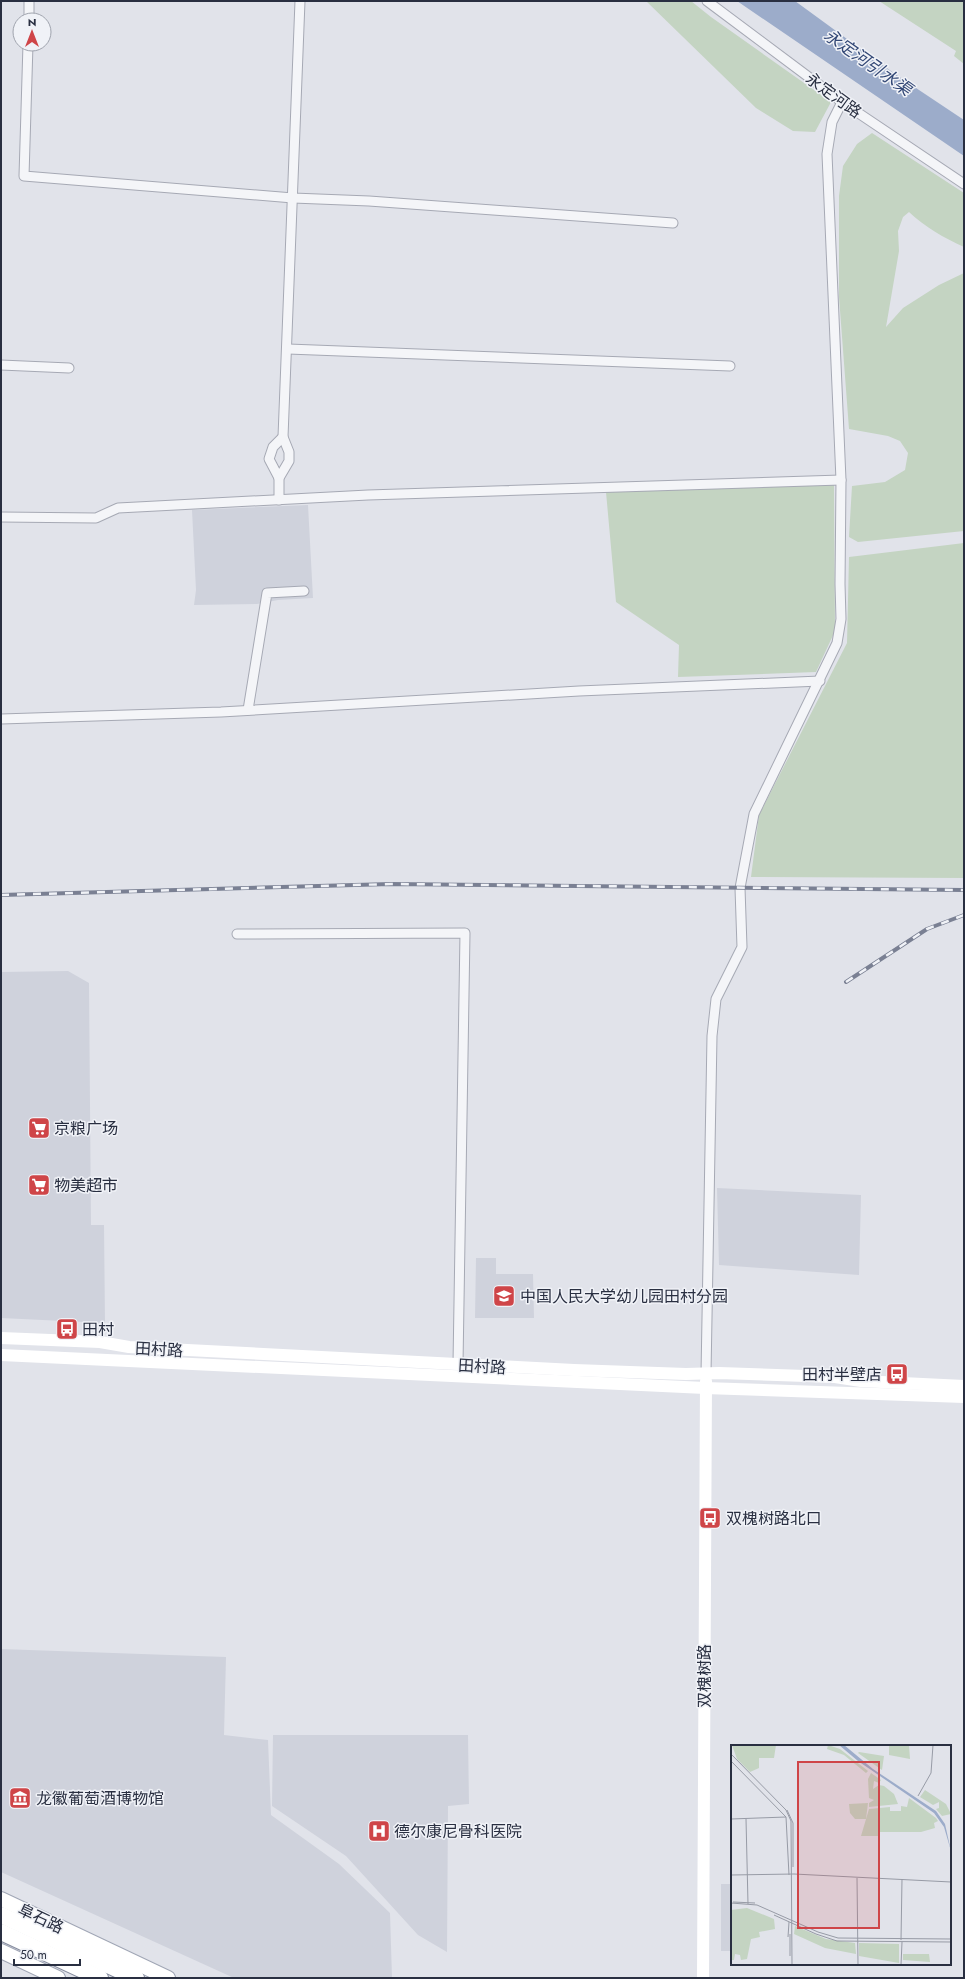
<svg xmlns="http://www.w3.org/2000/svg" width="965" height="1979" font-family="Jost,'Noto Sans SC',sans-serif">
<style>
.built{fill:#cfd2dc}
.green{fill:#c4d4c2}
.water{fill:#9cacca}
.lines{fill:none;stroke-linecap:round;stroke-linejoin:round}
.street-casing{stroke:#a6a9b4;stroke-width:11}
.primary-casing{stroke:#a0a6b5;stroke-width:16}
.highway-casing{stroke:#888ea0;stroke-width:18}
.street{stroke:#f4f5f8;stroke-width:9}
.secondary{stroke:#fff;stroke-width:12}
.primary{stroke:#fff;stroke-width:14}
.highway{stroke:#fff;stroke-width:16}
.rail-casing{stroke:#7a8093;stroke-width:4}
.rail{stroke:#f0f2f7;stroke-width:2.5;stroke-dasharray:8;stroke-linecap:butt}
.labels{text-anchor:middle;stroke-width:3;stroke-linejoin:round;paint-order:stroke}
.street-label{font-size:16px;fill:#292f41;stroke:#f0f2f7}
.poi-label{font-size:16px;fill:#292f41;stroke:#f0f2f7;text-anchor:start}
.water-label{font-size:17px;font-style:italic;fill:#334876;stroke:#f0f2f7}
.inset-road{fill:none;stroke:#979ba6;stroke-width:1}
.view{fill:#cf4548;fill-opacity:0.15;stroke:#cf4548;stroke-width:2}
.inset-edge{fill:none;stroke:#292f41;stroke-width:2}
</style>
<rect width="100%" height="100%" fill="#e1e3ea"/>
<!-- built -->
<g class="built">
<polygon points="308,505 313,598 278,600 257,604 194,605 196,590 192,510"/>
<polygon points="68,971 89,983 91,1225 104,1225 105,1323 1,1318 1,972"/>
<polygon points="717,1188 861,1195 859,1275 719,1265"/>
<polygon points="476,1258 496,1258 496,1274 533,1274 534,1318 475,1318"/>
<polygon points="1,1649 226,1657 224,1735 268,1740 271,1815 339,1864 390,1913 392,1978 234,1978 1,1872"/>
<polygon points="273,1735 468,1735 469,1804 448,1806 447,1952 418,1935 346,1856 272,1806"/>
<rect x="721" y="1884" width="11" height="67"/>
</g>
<!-- green -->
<g class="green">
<polygon points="646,1 691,1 711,17 831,102 815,132 793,131 756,108"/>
<polygon points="879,1 964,1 964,64 954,56 956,51"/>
<path d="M872,133l92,60v54c-20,-9 -39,-20 -55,-35l-6,5 -5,14 1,20 -13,76 17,-19 36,-23 25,-12v258l-106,11 -9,-5 3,-51 33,-4 20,-12 3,-17 -8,-12 -12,-5 -39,-7 -10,-132v-101l4,-30 14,-22z"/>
<polygon points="834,485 835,631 816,672 678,677 679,645 616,602 606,492"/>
<polygon points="964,543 964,878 751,877 759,815 847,643 849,557"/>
</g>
<!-- water -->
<polygon class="water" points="737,1 795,1 895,74 964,120 964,156"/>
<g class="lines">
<!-- street casing -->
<g class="street-casing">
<g id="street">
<polyline points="707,1 842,102 964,184"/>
<polyline points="29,20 29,1"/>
<polyline points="28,44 24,176 293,198 369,201 673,223"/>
<polyline points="288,349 730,366"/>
<polyline points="1,365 69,368"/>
<polyline points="279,478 269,459 273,447 283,437"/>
<polyline points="279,500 279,478 289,461 289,452 283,437 300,1"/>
<polyline points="1,517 96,518 118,508 368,495 841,480"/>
<polyline points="248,710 267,593 304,591"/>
<polyline points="1,719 221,712 579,691 820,681"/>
<polyline points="237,934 465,933 458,1364"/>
<polyline points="706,1374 712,1036 716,999 742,947 740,888 754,814 837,643 841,619 840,584 841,480 827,154 832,122 842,102"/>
</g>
</g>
<!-- primary casing -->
<g class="primary-casing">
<g id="primary">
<polyline points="1,1899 168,1978"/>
<polyline points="1,1951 58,1978"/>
</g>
</g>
<!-- highway casing -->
<g class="highway-casing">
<g id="highway">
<polyline points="1,1915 136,1978"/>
<polyline points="1,1932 100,1978"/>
</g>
</g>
<!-- street -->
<use href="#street" class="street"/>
<!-- secondary -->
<g class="secondary">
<polyline points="1,1338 100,1342 129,1347 574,1370 686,1374 719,1373 835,1377 861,1381 964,1386"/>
<polyline points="1,1355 705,1388 964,1397"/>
<polyline points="703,1978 706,1381"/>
</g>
<!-- primary -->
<use href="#primary" class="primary"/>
<!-- highway -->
<use href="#highway" class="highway"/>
<!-- rail casing -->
<g class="rail-casing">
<g id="rail">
<polyline points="1,895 391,884 964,890"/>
<polyline points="846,982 927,929 964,915"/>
</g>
</g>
<!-- rail -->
<use href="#rail" class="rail"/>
</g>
<!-- icons -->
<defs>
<g id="supermarket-square" transform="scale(1.15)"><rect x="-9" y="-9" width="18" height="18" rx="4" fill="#cf4548" stroke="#f0f2f7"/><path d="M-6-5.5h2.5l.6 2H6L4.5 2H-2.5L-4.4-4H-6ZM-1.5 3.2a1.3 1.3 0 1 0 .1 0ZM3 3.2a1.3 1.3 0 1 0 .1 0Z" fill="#fff"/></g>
<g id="school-square" transform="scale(1.15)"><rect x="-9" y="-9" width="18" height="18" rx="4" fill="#cf4548" stroke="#f0f2f7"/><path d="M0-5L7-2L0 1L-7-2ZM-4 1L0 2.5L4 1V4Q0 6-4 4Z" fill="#fff"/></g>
<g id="bus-square" transform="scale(1.15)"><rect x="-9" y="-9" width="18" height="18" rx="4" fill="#cf4548" stroke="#f0f2f7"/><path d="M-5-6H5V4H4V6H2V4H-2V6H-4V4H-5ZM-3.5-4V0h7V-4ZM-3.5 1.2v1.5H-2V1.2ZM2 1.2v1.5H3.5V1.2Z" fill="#fff"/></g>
<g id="museum-square" transform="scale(1.15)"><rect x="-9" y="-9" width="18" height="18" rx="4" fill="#cf4548" stroke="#f0f2f7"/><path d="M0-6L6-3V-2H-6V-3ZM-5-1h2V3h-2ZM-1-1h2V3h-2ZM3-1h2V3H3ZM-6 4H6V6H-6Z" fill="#fff"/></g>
<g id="hospital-square" transform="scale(1.15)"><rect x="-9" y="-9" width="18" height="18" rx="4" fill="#cf4548" stroke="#f0f2f7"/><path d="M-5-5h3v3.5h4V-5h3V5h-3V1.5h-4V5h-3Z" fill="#fff"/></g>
</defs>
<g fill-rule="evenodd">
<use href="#supermarket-square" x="39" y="1128"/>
<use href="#supermarket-square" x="39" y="1185"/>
<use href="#school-square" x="504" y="1296"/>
<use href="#bus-square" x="67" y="1329"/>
<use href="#bus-square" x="897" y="1374"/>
<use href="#bus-square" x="710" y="1518"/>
<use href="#museum-square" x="20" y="1798"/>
<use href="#hospital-square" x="379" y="1831"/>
</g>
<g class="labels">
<!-- street labels -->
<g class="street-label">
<text transform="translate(834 95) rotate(36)" y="6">永定河路</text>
<text transform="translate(159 1349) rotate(3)" y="6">田村路</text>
<text transform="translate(482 1366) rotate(3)" y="6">田村路</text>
<text transform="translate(704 1676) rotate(-90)" y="6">双槐树路</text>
<text transform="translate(41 1918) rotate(25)" y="6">阜石路</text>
</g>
<!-- poi labels -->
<g class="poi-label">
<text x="54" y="1134">京粮广场</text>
<text x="54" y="1191">物美超市</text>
<text x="520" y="1302">中国人民大学幼儿园田村分园</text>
<text x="82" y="1335">田村</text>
<text x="882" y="1380" text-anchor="end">田村半壁店</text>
<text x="726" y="1524">双槐树路北口</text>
<text x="36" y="1804">龙徽葡萄酒博物馆</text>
<text x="394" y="1837">德尔康尼骨科医院</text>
</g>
<!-- water labels -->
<g class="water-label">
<text transform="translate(868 62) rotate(35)" y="6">永定河引水渠</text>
</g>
</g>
<!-- overview -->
<g transform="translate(731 1745)">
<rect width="220" height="220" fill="#e1e3ea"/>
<path d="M1,0h44l-2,13h-15v10l-9,4 -13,-13zM97,0l12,4 28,22 -2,2 -22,-18 -17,-6zM158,0h20l1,14 -21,-4zM128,7l25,4 -2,14 -24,-17zM140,28l10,7 -2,3 -5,-2 -1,8 6,-4 5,1 10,8 4,10 -29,3v-4l5,-3 -5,-2 -1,-19zM194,45l21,14 5,10 -9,2 -6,-7 3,-1v-6l-6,3 -13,-8zM178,53l27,20 2,3 -4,2 1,5 -14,4h-41v4h-19l8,-27 21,-2v4h11v-5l6,1zM137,58l-2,16h-11l-5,-6 -1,-9zM16,163l27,11 1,10 -16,3 1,5 -9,2 -4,20 -6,1 -1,-5 -5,-1 -1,6h-3v-50zM64,181l31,13 29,4 1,11 -31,-6 -31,-14zM128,198l40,1v19l-40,-7zM172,209h26l1,8 -27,-2z" fill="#c4d4c2"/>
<path d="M108,0h5l29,24 63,42 9,13 6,27 -7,-24 -10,-14 -76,-52z" fill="#9cacca"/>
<path class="inset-road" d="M0,9l55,56 5,11 1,144M0,16l55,56 3,58M187,51l13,-23 2,-28M56,65l6,13v44M0,74l55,-2M15,74l2,85M0,130l63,-1 157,8M126,133l1,87M2,157l22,1M0,158l26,2 61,27 20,6 113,1M43,170l42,19 21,7 114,1M59,189v22M57,192l1,-15M170,195l1,-61M170,220l1,-23"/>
<path class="view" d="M67,17h81v166h-81z"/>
<rect width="220" height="220" class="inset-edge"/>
</g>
<!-- border -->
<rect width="965" height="1979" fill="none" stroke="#292f41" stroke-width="4"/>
<!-- north arrow -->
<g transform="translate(32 32)"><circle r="19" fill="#f0f2f7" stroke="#a0a4ae"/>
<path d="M0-3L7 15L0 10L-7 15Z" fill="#cf4548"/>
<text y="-6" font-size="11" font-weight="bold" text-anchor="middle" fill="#292f41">N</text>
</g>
<!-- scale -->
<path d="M14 1959v6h66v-6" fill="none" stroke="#292f41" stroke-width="2"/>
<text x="20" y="1959" font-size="12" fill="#292f41" stroke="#f0f2f7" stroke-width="3" paint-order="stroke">50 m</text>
</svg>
